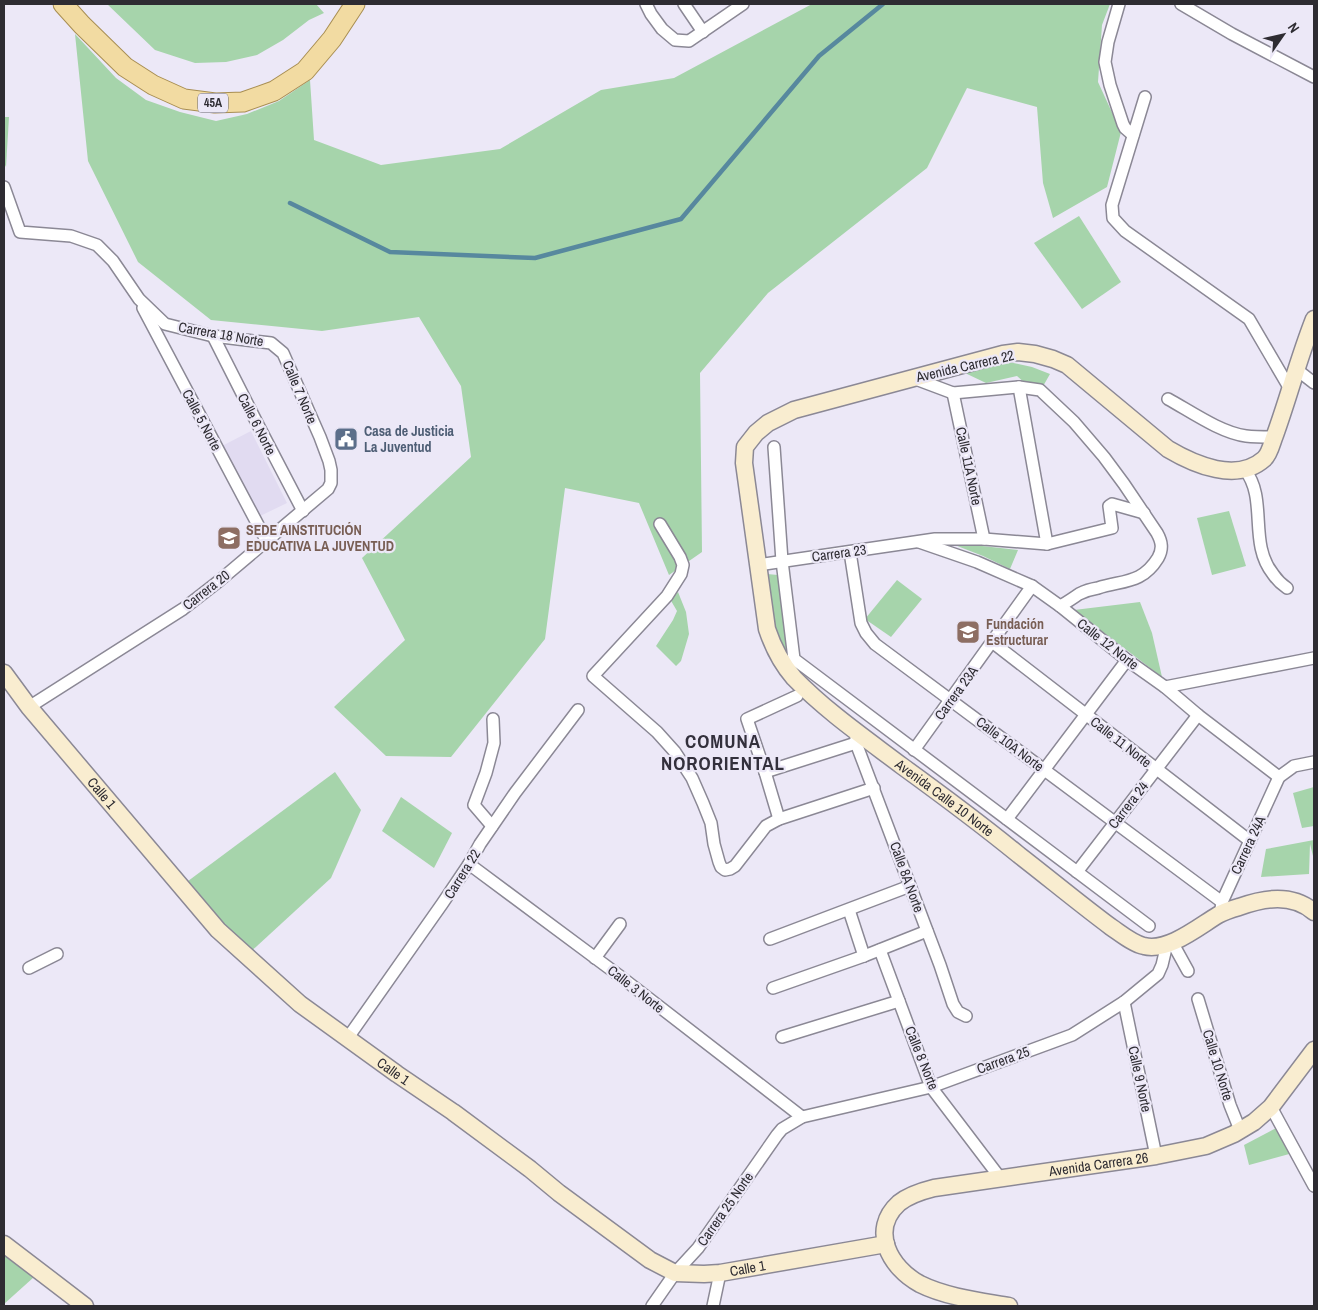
<svg xmlns="http://www.w3.org/2000/svg" width="1318" height="1310" font-family="'Archivo Narrow',sans-serif">
<style>
.built{fill:#e1dbf1}
.green{fill:#a6d4ab}
.lines{fill:none;stroke-linecap:round;stroke-linejoin:round}
.stream{stroke:#57889e;stroke-width:4.5}
.street-casing{stroke:#8b8895;stroke-width:14}
.secondary-casing{stroke:#8b8895;stroke-width:19}
.primary-casing{stroke:#a88e52;stroke-width:21}
.street{stroke:#fff;stroke-width:11}
.secondary{stroke:#f9edd0;stroke-width:16}
.primary{stroke:#f2dba2;stroke-width:19}
.labels{text-anchor:middle;stroke-width:4.5;stroke-linejoin:round;paint-order:stroke}
.shield{fill:#ece8f7;stroke:#67646d;stroke-width:1}
.shield-label{font-size:12px;font-weight:bold;fill:#2e2c32}
.street-label{font-size:14px;fill:#2e2c32;stroke:#ece8f7}
.service-label{font-size:14px;font-weight:bold;fill:#4e5e75;stroke:#ece8f7;text-anchor:start}
.education-label{font-size:14px;font-weight:bold;fill:#785e54;stroke:#ece8f7;text-anchor:start}
.district-label{font-size:19px;font-weight:bold;letter-spacing:1px;fill:#33303c;stroke:#ece8f7}
</style>
<rect width="100%" height="100%" fill="#ece8f7"/>
<!-- built -->
<polygon class="built" points="251,431 287,503 256,518 220,447"/>
<!-- green -->
<g class="green">
<polygon points="107,4 316,4 324,13 309,20 283,40 257,55 226,62 195,63 155,50"/>
<polygon points="812,4 1110,4 1102,25 1098,82 1121,132 1107,187 1053,218 1043,183 1037,107 967,88 927,168 768,293 700,373 702,552 669,575 639,503 565,488 545,639 451,757 386,756 334,707 405,640 362,558 471,457 461,386 419,317 322,331 211,320 138,262 88,161 75,34 116,78 146,100 180,112 216,121 247,114 279,101 310,80 314,140 381,165 500,149 601,90 674,78"/>
<polygon points="4,117 9,117 6,167 4,163"/>
<polygon points="1079,216 1121,282 1082,309 1034,243"/>
<polygon points="1009,362 1032,367 1050,374 1042,388 1026,384 1017,376 986,383 965,373"/>
<polygon points="1229,511 1246,566 1212,575 1197,518"/>
<polygon points="947,542 1018,550 1010,569 983,556"/>
<polygon points="767,574 778,575 787,651 785,654 775,635"/>
<polygon points="897,580 922,599 891,637 865,619"/>
<polygon points="678,592 686,612 689,634 681,661 676,666 656,646 673,620 677,611 670,599"/>
<polygon points="1140,602 1152,633 1162,677 1074,610"/>
<polygon points="335,772 361,810 331,878 246,956 180,887"/>
<polygon points="1314,787 1314,826 1302,828 1293,793"/>
<polygon points="401,797 452,833 434,868 382,831"/>
<polygon points="1314,840 1314,860 1310,844 1309,874 1261,877 1266,849"/>
<polygon points="1280,1126 1293,1153 1249,1165 1244,1145"/>
<polygon points="4,1255 34,1277 4,1304"/>
</g>
<g class="lines">
<!-- stream -->
<polyline class="stream" points="290,203 390,252 535,258 681,219 819,56 883,4"/>
<!-- street casing -->
<g class="street-casing">
<g id="street">
<polyline points="646,4 651,14 662,29 675,40 689,41 743,4"/>
<polyline points="684,4 703,32"/>
<polyline points="1119,4 1108,42 1105,62 1110,85 1123,124 1125,128 1133,135"/>
<polyline points="1181,4 1232,34 1314,77"/>
<polyline points="1145,97 1112,205 1113,218 1125,231 1249,319 1290,389"/>
<polyline points="4,187 20,232 71,236 97,245 113,261 139,299 165,324 213,336 271,343 283,353 320,437 329,461 331,470 331,483 328,489 219,581 183,609 29,707"/>
<polyline points="143,308 266,540"/>
<polyline points="213,336 257,423 303,511"/>
<polyline points="1296,369 1314,383"/>
<path d="M913,378l40,15 66,-6 21,3 34,32 30,35 20,27 33,49c5,9 6,16 1,25 -16,26 -35,22 -60,30 -6,1 -13,3 -19,6 -6,4 -13,9 -19,12"/>
<polyline points="1019,387 1047,544"/>
<polyline points="953,393 984,539"/>
<path d="M1168,399c22,12 53,34 78,37 9,1 18,1 28,1"/>
<polyline points="774,447 782,561 794,659 1149,926"/>
<path d="M1245,470c23,29 3,73 28,104 4,6 8,10 14,14"/>
<polyline points="660,524 680,557 683,565 681,574 667,596 593,676 657,732 675,752 692,778 703,803 711,823 714,844 719,862 721,867 725,870 730,869 735,866 766,826 779,819 874,788"/>
<polyline points="919,542 977,562 1032,586 1060,606 1127,660 1165,687 1198,715 1279,777"/>
<polyline points="850,552 861,623 866,633 875,644 1222,902"/>
<polyline points="758,565 935,539 984,539 1047,544 1112,528 1109,506 1112,504 1144,513"/>
<polyline points="992,642 1250,841"/>
<polyline points="1165,687 1314,658"/>
<polyline points="857,733 856,737 856,743 940,965 953,1004 958,1012 966,1016"/>
<polyline points="914,750 1032,586"/>
<polyline points="765,772 856,743"/>
<polyline points="779,819 765,772 747,719 797,696"/>
<polyline points="1007,819 1127,660"/>
<polyline points="492,826 474,805 486,773 494,743 493,719"/>
<polyline points="469,864 621,977 802,1117"/>
<polyline points="1077,872 1198,715"/>
<polyline points="1221,909 1222,902 1279,777 1294,766 1314,762"/>
<polyline points="849,910 864,956"/>
<polyline points="770,939 910,886"/>
<polyline points="1172,942 1188,971"/>
<polyline points="880,950 931,1087 1001,1179"/>
<polyline points="595,958 620,924"/>
<polyline points="29,968 57,954"/>
<polyline points="773,988 864,956 927,931"/>
<polyline points="1198,999 1230,1105 1240,1130"/>
<polyline points="1124,1002 1156,1156"/>
<polyline points="782,1037 899,1001"/>
<polyline points="347,1039 442,904 469,864 480,844 515,793 578,710"/>
<polyline points="1271,1107 1314,1186"/>
<polyline points="652,1306 675,1273 698,1248 777,1135 782,1129 802,1117 931,1087 1072,1035 1124,1002 1158,974 1162,965 1167,944"/>
<polyline points="713,1306 720,1273"/>
</g>
</g>
<!-- secondary casing -->
<g class="secondary-casing">
<g id="secondary">
<path id="s1" d="M1314,319c-15,38 -25,77 -39,116 -3,7 -5,19 -11,24 -27,24 -69,6 -96,-10l-101,-84 -14,-6 -18,-5 -17,-2 -15,2 -209,56 -26,13 -12,10 -11,14 -1,16 23,166c6,18 14,34 27,49 32,33 71,60 108,88 40,29 79,58 117,89 31,24 61,49 92,72 9,6 22,17 33,19 24,6 54,-19 74,-31 7,-4 14,-6 21,-8 25,-9 53,-14 75,5"/>
<path id="s2" d="M4,673l25,34 189,223 82,74 97,70 56,38 77,57 29,24 91,67 25,13 29,1 16,-1 166,-29"/>
<polyline points="4,1244 85,1306"/>
<path id="s3" d="M1009,1306c-29,-5 -63,-9 -89,-22 -30,-16 -51,-54 -21,-81 10,-8 23,-12 35,-15l222,-32 50,-10 28,-12 20,-12 17,-15 43,-57"/>
</g>
</g>
<!-- primary casing -->
<g class="primary-casing">
<polyline id="primary" points="63,4 82,25 125,67 153,85 184,99 215,103 243,102 274,91 305,71 332,39 355,4"/>
</g>
<!-- street -->
<use href="#street" class="street"/>
<!-- secondary -->
<use href="#secondary" class="secondary"/>
<!-- primary -->
<use href="#primary" class="primary"/>
</g>
<!-- icons -->
<defs>
<g id="civic-square" transform="scale(1.25)"><rect x="-9" y="-9" width="18" height="18" rx="4" fill="#5c6f8a" stroke="#ece8f7"/><path d="M-.6-6.5H3V-4.5H.6V-3L4-1V1h2V6H-6V1h2V-1L-.6-3ZM-1.2 2.5V6h2.4V2.5Z" fill="#fff"/></g>
<g id="school-square" transform="scale(1.25)"><rect x="-9" y="-9" width="18" height="18" rx="4" fill="#8d6e63" stroke="#ece8f7"/><path d="M0-5L7-2L0 1L-7-2ZM-4 1L0 2.5L4 1V4Q0 6-4 4Z" fill="#fff"/></g>
</defs>
<g fill-rule="evenodd">
<use href="#civic-square" x="346" y="439"/>
<use href="#school-square" x="229" y="538"/>
<use href="#school-square" x="968" y="632"/>
</g>
<g class="labels">
<!-- shield labels -->
<rect class="shield" x="198" y="93.5" width="30" height="19" rx="4"/>
<g class="shield-label">
<text x="213" y="107">45A</text>
</g>
<!-- street labels -->
<g class="street-label">
<text transform="translate(221 334) rotate(10)" y="5">Carrera 18 Norte</text>
<text transform="translate(965 366) rotate(-13)" y="5">Avenida Carrera 22</text>
<text transform="translate(300 392) rotate(67)" y="5">Calle 7 Norte</text>
<text transform="translate(202 420) rotate(62)" y="5">Calle 5 Norte</text>
<text transform="translate(257 424) rotate(63)" y="5">Calle 6 Norte</text>
<text transform="translate(969 466) rotate(78)" y="5">Calle 11A Norte</text>
<text transform="translate(839 553) rotate(-8)" y="5">Carrera 23</text>
<text transform="translate(206 590) rotate(-38)" y="5">Carrera 20</text>
<text transform="translate(1108 644) rotate(38)" y="5">Calle 12 Norte</text>
<text transform="translate(956 693) rotate(-54)" y="5">Carrera 23A</text>
<text transform="translate(1121 742) rotate(38)" y="5">Calle 11 Norte</text>
<text transform="translate(1010 744) rotate(37)" y="5">Calle 10A Norte</text>
<text dy="5" stroke="none"><textPath href="#s2" startOffset="155">Calle 1</textPath></text>
<text dy="5" stroke="none"><textPath href="#s1" startOffset="1161">Avenida Calle 10 Norte</textPath></text>
<text transform="translate(1128 805) rotate(-52)" y="5">Carrera 24</text>
<text transform="translate(1248 845) rotate(-65)" y="5">Carrera 24A</text>
<text transform="translate(462 874) rotate(-58)" y="5">Carrera 22</text>
<text transform="translate(907 877) rotate(70)" y="5">Calle 8A Norte</text>
<text transform="translate(636 989) rotate(38)" y="5">Calle 3 Norte</text>
<text transform="translate(922 1058) rotate(68)" y="5">Calle 8 Norte</text>
<text transform="translate(1003 1060) rotate(-20)" y="5">Carrera 25</text>
<text transform="translate(1218 1065) rotate(73)" y="5">Calle 10 Norte</text>
<text dy="5" stroke="none"><textPath href="#s2" startOffset="560">Calle 1</textPath></text>
<text transform="translate(1140 1079) rotate(78)" y="5">Calle 9 Norte</text>
<text dy="5" stroke="none"><textPath href="#s3" startOffset="396">Avenida Carrera 26</textPath></text>
<text transform="translate(725 1209) rotate(-55)" y="5">Carrera 25 Norte</text>
<text dy="5" stroke="none"><textPath href="#s2" startOffset="980">Calle 1</textPath></text>
</g>
<!-- service labels -->
<g class="service-label">
<text x="364" y="436">Casa de Justicia<tspan x="364" dy="16">La Juventud</tspan></text>
</g>
<!-- education labels -->
<g class="education-label">
<text x="246" y="535">SEDE AINSTITUCIÓN<tspan x="246" dy="16">EDUCATIVA LA JUVENTUD</tspan></text>
<text x="986" y="629">Fundación<tspan x="986" dy="16">Estructurar</tspan></text>
</g>
<!-- district labels -->
<g class="district-label">
<text x="723" y="748">COMUNA<tspan x="723" dy="22">NORORIENTAL</tspan></text>
</g>
</g>
<!-- border -->
<rect width="1318" height="1310" fill="none" stroke="#2e2c32" stroke-width="10"/>
<!-- north arrow -->
<g transform="translate(1283 35) rotate(56)" stroke="#ece8f7" stroke-width="4" paint-order="stroke">
<path d="M0-4L9 19L0 12L-9 19Z" fill="#2e2c32"/>
<text y="-8" font-size="14" font-weight="bold" text-anchor="middle" fill="#2e2c32">N</text>
</g>
</svg>
